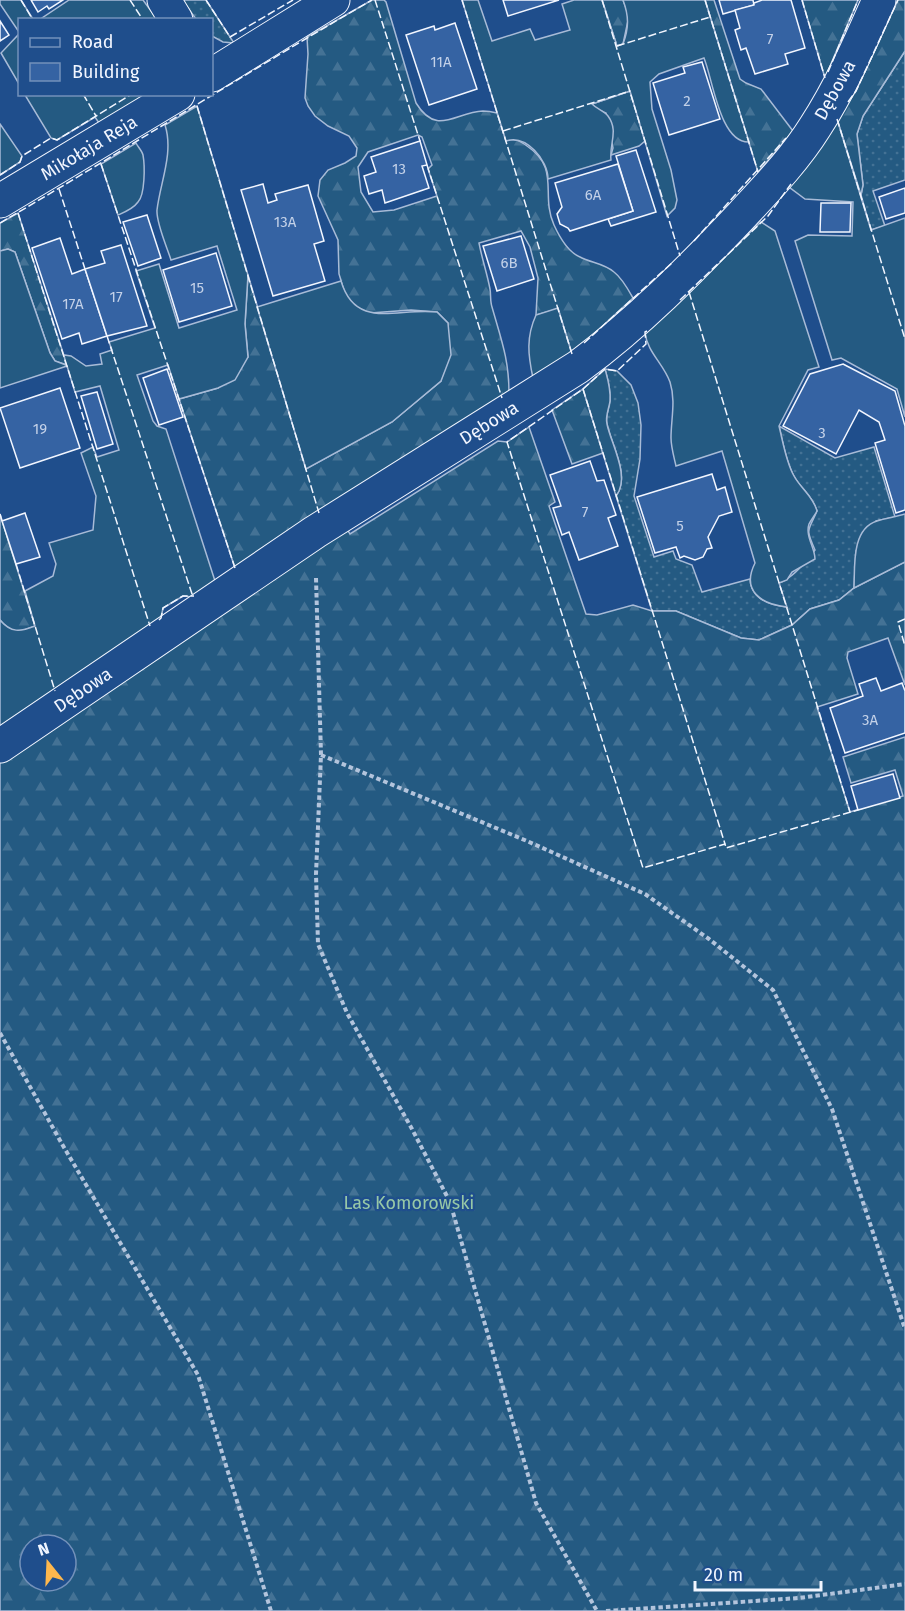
<svg xmlns="http://www.w3.org/2000/svg" width="905" height="1611" font-family="'Fira Sans',sans-serif">
<style>
.grass{fill:url(#grass-dots);stroke:#a8bbd7;stroke-width:1.5}
.forest{fill:url(#forest-firs);stroke:#a8bbd7;stroke-width:1.5;fill-rule:evenodd}
.garden{fill:#245a82;stroke:#a8bbd7;stroke-width:1.5}
.building{fill:#3563a3;stroke:#f2f6ff;stroke-width:1.5}
.lines{fill:none;stroke-linecap:round;stroke-linejoin:round}
.minor-casing{stroke:#f2f6ff;stroke-width:35}
.path{stroke:#b3c4dc;stroke-width:4;stroke-dasharray:4.5 3;stroke-linecap:butt}
.minor{stroke:#1f4e8c;stroke-width:33}
.fence{stroke:#f2f6ff;stroke-width:1.5;stroke-dasharray:8 3;stroke-linecap:butt}
.labels{text-anchor:middle;stroke-width:4.5;stroke-linejoin:round;paint-order:stroke}
.number-label{font-size:15px;fill:#c3d1e8}
.street-label{font-size:18px;fill:#f2f6ff;stroke:#1f4e8c}
.park-label{font-size:18px;fill:#97c8a6;stroke:#1f4e8c}
</style>
<defs>
<pattern id="grass-dots" width="8" height="8" patternUnits="userSpaceOnUse" patternTransform="scale(1.5)"><rect width="8" height="8" fill="#245a82"/><path d="M2 2h.1M6 6h.1" fill="none" stroke="#447295" stroke-width="1.8" stroke-linecap="round"/></pattern>
<pattern id="forest-firs" width="22" height="20" patternUnits="userSpaceOnUse" patternTransform="scale(1.5)"><rect width="22" height="20" fill="#245a82"/><path d="M5 1l3.5 6h-7zM16 11l3.5 6h-7z" fill="#447295"/></pattern>
</defs>
<rect width="100%" height="100%" fill="#1f4e8c"/>
<!-- grass -->
<g class="grass">
<polygon points="182,0 206,0 234,43 223,42 212,36 212,20 196,19"/>
<polygon points="905,51 905,180 873,191 885,226 871,230 861,195 863,185 857,134 863,116"/>
<path d="M605,369l12,2 14,14 7,18 3,22 -1,34 -6,37 20,61 19,-6 3,8 16,6 10,27 48,-13c1,20 19,26 36,28l-7,-24c14,-5 27,-21 36,-33 -10,-23 -7,-18 2,-39 -4,-15 -16,-22 -23,-35 -8,-14 -11,-34 -15,-50l56,32 39,-11 21,70 -19,4 -20,30 -2,37 -15,12 -29,9 -18,16 -33,15 -18,-2 -65,-27h-24l-36,-115c15,-20 -5,-52 -9,-72 -2,-8 2,-15 3,-23 1,-12 -2,-21 -5,-32z"/>
</g>
<!-- forest -->
<g class="forest">
<path d="M372,0h12l2,2 30,101c21,34 39,9 67,8 5,0 10,1 14,2l9,27c9,-2 14,1 21,6 34,23 13,48 27,79 5,11 14,27 26,32 11,6 23,6 34,15 8,6 14,17 19,26l-61,56 -14,-45 -22,6 2,-37 -8,-31 -9,-16 -42,12c3,16 8,30 11,46 1,6 0,12 2,18 9,32 17,52 17,86l-274,175 -56,-169 39,-11 30,-31 -3,-33 3,-49 58,194 86,-47 49,-41 7,-58 -11,-11 -26,-2 -41,3 -15,-6 -10,-13 -6,-20 -1,-34 -20,-44 2,-16 8,-10 17,-7 11,-7 1,-8 -8,-12 -21,-10 -13,-10 -7,-10 -3,-8 3,-44 -1,-17zM418,135l4,2 10,28 -4,4 9,27 -43,14 -21,2 -12,-20 -3,-25 10,-15z"/>
<polygon points="602,0 623,0 629,16 623,44 617,46"/>
<polygon points="705,0 714,0 740,79 746,83 761,89 793,131 758,172"/>
<polygon points="802,0 858,0 825,78"/>
<polygon points="898,0 905,0 905,51 863,116 857,134 863,185 861,195 837,119 856,91"/>
<polygon points="630,91 645,141 639,146 611,155 613,148 606,113 596,109 592,104"/>
<polygon points="18,213 67,365 55,361 50,353 15,252 8,249 0,251 0,223"/>
<polygon points="583,389 603,453 572,464 552,410"/>
<path d="M529,427l26,75 -6,4 37,108 11,1 36,-10 19,6h24l65,27 18,2 33,-15 18,-16 29,-9 15,-12 51,-26v123l-17,-47 -40,14 -1,6 11,36 -41,13 33,105 53,-16 -8,-26 -44,13 -8,-26 62,-20v874h-905v-849l345,-236 5,8 148,-93 9,1zM30,1545h36v36h-36z"/>
<path d="M0,514l35,112c-16,6 -23,9 -35,-6z"/>
</g>
<!-- garden -->
<g class="garden">
<polygon points="0,0 21,0 33,19 20,20 19,32 0,4"/>
<polygon points="69,0 143,0 157,19 39,20"/>
<path d="M462,0h16l14,41 38,-12 5,11 35,-10 -8,-26 12,-4h28l15,46 6,-2c6,-16 6,-28 0,-44h82l44,142c-29,1 -36,-62 -45,-84l-45,16 -9,8 2,27 19,61 6,30 -2,8 -8,8 -37,-125 -38,13c5,5 12,7 16,12 11,15 1,28 3,44l-63,19c0,-19 -22,-45 -42,-38z"/>
<polygon points="19,34 19,84 1,53"/>
<polygon points="25,95 147,95 99,123 95,117 57,140 51,138"/>
<path d="M197,106l51,169 -3,49 3,33 -13,23 -17,8 -39,11 -11,-34 -31,10 16,46 4,5 9,3 49,152 -22,16 -10,-1 -20,12 -2,10 -161,110v-108c11,13 20,12 35,6l-10,-35 28,-15 3,-12 -7,-21 44,-13 3,-34 -15,-43 12,-6 4,10 22,-7 -19,-64 -25,6 -8,-26 -67,22v-137l8,-2 7,3 35,101 5,8 11,4 -2,-10 7,1 15,10 16,-2 -2,-10 12,-4 -3,-8 46,-14 -19,-57 23,-7 20,64 58,-18 -20,-64 -46,14c-4,-13 -15,-37 -14,-50 3,-27 17,-57 8,-85z"/>
<polygon points="837,119 871,230 905,218 905,417 897,389 841,358 832,360 795,241 808,235 852,236 853,202 805,199 789,187"/>
<polygon points="0,124 22,156 20,162 0,175"/>
<path d="M136,143c2,4 6,8 7,12 2,11 2,40 -5,47 -5,7 -13,10 -20,13l-17,-51z"/>
<path d="M761,222l14,9 44,136 -11,3 -29,56c4,16 7,36 15,50 7,13 19,20 23,35 -2,4 -6,9 -8,13 -4,12 6,24 6,35l-23,13 -5,8 -8,3 8,24c-26,-3 -46,-16 -32,-44l-33,-112 -46,15c-2,-9 -5,-19 -5,-28 0,-19 5,-37 -1,-56 -7,-19 -23,-30 -25,-50z"/>
<path d="M341,281c15,50 57,26 96,31l11,11 3,32 -10,26 -49,41 -86,47 -49,-162z"/>
<path d="M558,308l14,46 -39,24c-5,-23 -7,-41 3,-63z"/>
<path d="M605,369c3,11 6,20 5,32 -1,8 -5,15 -3,23 4,20 24,53 9,72l-33,-107z"/>
<path d="M905,514v48l-51,26c1,-21 -3,-59 23,-67 9,-3 19,-4 28,-7z"/>
</g>
<!-- building -->
<g class="building">
<polygon points="31,0 63,0 49,9 47,6 38,12"/>
<polygon points="503,0 559,0 508,16"/>
<polygon points="719,0 753,0 754,5 723,14"/>
<polygon points="762,0 791,0 805,48 785,54 788,64 755,74 746,48 741,50 735,30 740,28 735,10 754,5 754,3"/>
<polygon points="0,21 9,35 0,41"/>
<polygon points="455,23 477,89 429,105 406,35 434,26 435,30"/>
<polygon points="702,62 720,119 669,135 653,83 685,73 683,67"/>
<polygon points="420,141 427,165 422,166 429,188 385,203 382,190 369,194 364,176 376,172 371,157"/>
<polygon points="636,150 656,212 611,226 608,219 633,211 616,156"/>
<polygon points="618,164 633,211 570,231 568,228 560,224 557,214 562,207 555,183"/>
<polygon points="263,184 268,203 277,200 275,194 308,185 324,241 314,244 325,281 273,296 241,190"/>
<polygon points="905,188 905,213 886,219 879,197"/>
<polygon points="821,203 851,203 850,232 820,232"/>
<polygon points="147,215 161,258 138,266 123,222"/>
<polygon points="521,236 534,279 497,291 483,246"/>
<polygon points="60,238 72,274 85,269 107,336 82,344 79,333 62,339 32,248"/>
<polygon points="121,245 147,326 107,336 85,269 105,263 101,251"/>
<polygon points="216,253 232,306 179,322 163,270"/>
<polygon points="843,364 895,391 905,426 905,510 896,513 875,443 885,440 879,422 859,410 836,454 783,426 810,374"/>
<polygon points="167,369 183,417 159,425 143,378"/>
<polygon points="60,388 80,448 20,468 0,408"/>
<polygon points="97,392 113,444 97,449 81,396"/>
<polygon points="590,461 597,481 604,480 616,515 608,518 618,546 579,560 569,532 562,535 553,508 561,506 550,475"/>
<polygon points="712,474 717,490 725,487 732,512 719,516 708,537 712,548 707,549 703,557 695,560 684,556 680,558 676,547 655,553 637,497"/>
<polygon points="25,513 40,557 16,564 2,521"/>
<polygon points="876,678 881,691 902,683 905,691 905,733 845,753 830,708 863,696 859,684"/>
<polygon points="893,774 900,798 858,810 851,786"/>
</g>
<g class="lines">
<!-- minor casing -->
<g class="minor-casing">
<g id="minor">
<polyline points="164,0 176,20"/>
<polyline points="212,75 333,0"/>
<polyline points="0,201 178,94"/>
<path d="M0,746l315,-214 263,-165c60,-44 113,-98 164,-152 26,-28 53,-56 73,-88 26,-40 45,-84 64,-127"/>
</g>
</g>
<!-- path -->
<g class="path">
<polyline points="316,578 321,755 316,874 318,944 347,1013 412,1129 450,1202 536,1503 597,1611"/>
<polyline points="321,755 527,841 645,894 709,939 773,990 832,1109 905,1329"/>
<polyline points="0,1033 62,1144 198,1375 271,1611"/>
<polyline points="606,1611 799,1598 905,1584"/>
</g>
<!-- minor -->
<use href="#minor" class="minor"/>
<!-- fence -->
<g class="fence">
<polyline points="21,0 33,20"/>
<polyline points="130,0 143,20"/>
<polyline points="206,0 230,37 293,0"/>
<polyline points="375,0 420,141"/>
<polyline points="462,0 572,354"/>
<polyline points="602,0 680,256"/>
<polyline points="705,0 758,172"/>
<polyline points="802,0 825,78"/>
<polyline points="617,46 710,17"/>
<polyline points="828,72 858,0"/>
<polyline points="83,94 96,116"/>
<polyline points="848,102 856,91 898,0"/>
<polyline points="197,106 319,513"/>
<polyline points="837,119 905,339"/>
<polyline points="503,131 630,91"/>
<polyline points="101,164 235,568"/>
<polyline points="427,165 502,398"/>
<polyline points="0,175 20,162 22,156 51,138 57,140 132,94"/>
<polyline points="59,189 85,269"/>
<polyline points="18,213 150,626"/>
<path d="M0,223c125,-73 247,-151 372,-223"/>
<polyline points="694,241 786,138"/>
<polyline points="689,292 850,812"/>
<polyline points="680,300 768,216 791,184"/>
<polyline points="647,331 645,332 646,344 617,371 605,369 583,389 507,442 643,868 725,844 726,848 858,810"/>
<polyline points="107,336 193,597"/>
<polyline points="584,343 673,262"/>
<polyline points="583,389 725,844"/>
<polyline points="0,514 2,521"/>
<polyline points="16,564 55,691"/>
<polyline points="905,619 898,622 905,646"/>
<polyline points="159,620 161,618 163,608 183,596 194,596"/>
</g>
</g>
<g class="labels">
<!-- number labels -->
<g class="number-label">
<text x="770" y="44">7</text>
<text x="441" y="67">11A</text>
<text x="687" y="106">2</text>
<text x="399" y="174">13</text>
<text x="593" y="200">6A</text>
<text x="285" y="227">13A</text>
<text x="509" y="268">6B</text>
<text x="197" y="293">15</text>
<text x="116" y="302">17</text>
<text x="73" y="309">17A</text>
<text x="40" y="434">19</text>
<text x="822" y="438">3</text>
<text x="585" y="517">7</text>
<text x="680" y="531">5</text>
<text x="870" y="725">3A</text>
</g>
<!-- street labels -->
<g class="street-label">
<text transform="translate(835 90) rotate(-61)" y="6">Dębowa</text>
<text transform="translate(89 148) rotate(-31)" y="6">Mikołaja Reja</text>
<text transform="translate(489 423) rotate(-32)" y="6">Dębowa</text>
<text transform="translate(83 690) rotate(-34)" y="6">Dębowa</text>
</g>
<!-- park labels -->
<g class="park-label">
<text x="409" y="1209">Las Komorowski</text>
</g>
</g>
<!-- legend -->
<rect x="18" y="18" width="195" height="78" fill="#1f4e8c" stroke="#7391ba" stroke-width="1.5"/>
<rect x="30" y="38" width="30" height="9" fill="#1f4e8c" stroke="#7391ba" stroke-width="1.5"/>
<text x="72" y="48" font-size="18" fill="#f2f6ff">Road</text>
<rect x="30" y="63" width="30" height="18" fill="#3563a3" stroke="#7391ba" stroke-width="1.5"/>
<text x="72" y="78" font-size="18" fill="#f2f6ff">Building</text>
<!-- north arrow -->
<g transform="translate(48 1563) rotate(342)"><circle r="28" fill="#1f4e8c" stroke="#7391ba" stroke-width="1.5"/>
<path d="M0-4.5L10 22L0 15L-10 22Z" fill="#ffb74d"/>
<text y="-9" font-size="16" font-weight="bold" text-anchor="middle" fill="#f2f6ff">N</text>
</g>
<!-- scale -->
<path d="M695 1581v9h126v-9" fill="none" stroke="#f2f6ff" stroke-width="3"/>
<text x="704" y="1581" font-size="18" fill="#f2f6ff" stroke="#1f4e8c" stroke-width="4.5" paint-order="stroke">20 m</text>
</svg>
